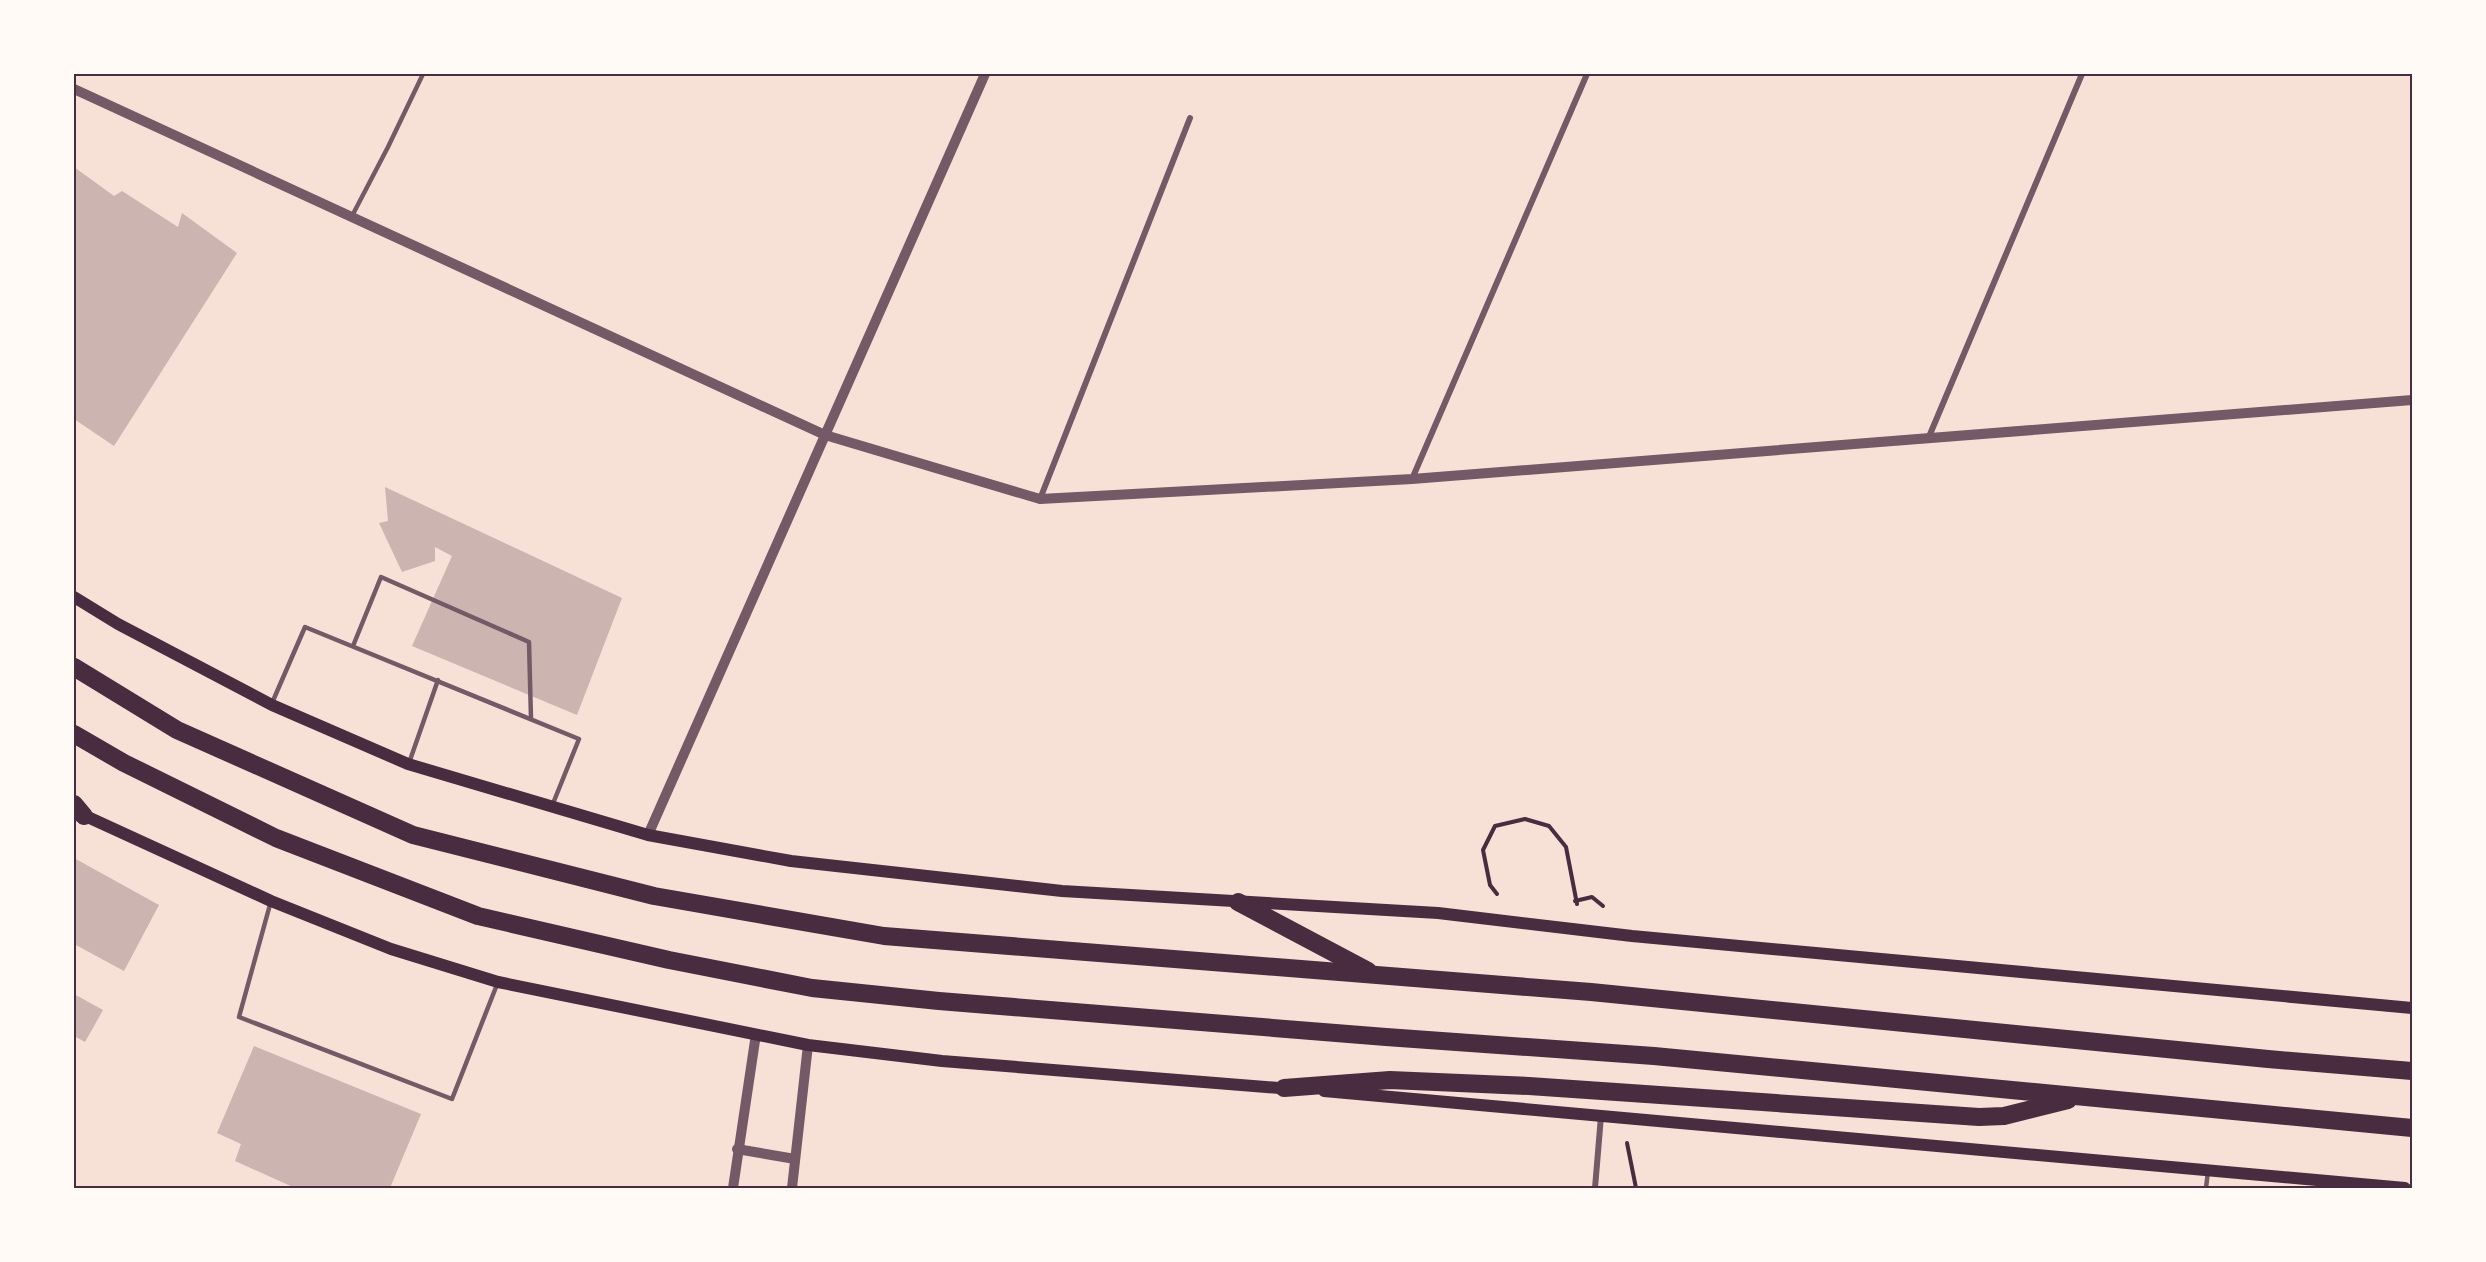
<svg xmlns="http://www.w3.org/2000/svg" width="2486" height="1262" font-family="'Nunito Sans',sans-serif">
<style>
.building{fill:#ccb4b1}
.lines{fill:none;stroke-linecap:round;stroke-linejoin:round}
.path{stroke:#4a2c40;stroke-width:4}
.service{stroke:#755966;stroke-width:4.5}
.minor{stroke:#755966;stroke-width:6}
.tertiary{stroke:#755966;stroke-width:10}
.secondary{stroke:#4a2c40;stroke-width:12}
.motorway{stroke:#4a2c40;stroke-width:18}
.neatline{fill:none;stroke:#4a2c40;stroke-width:2}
</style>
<rect width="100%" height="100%" fill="#f7e1d7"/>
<!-- building -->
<g class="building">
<polygon points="74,167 114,196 122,191 178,227 182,213 237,253 114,446 74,419"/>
<polygon points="385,487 622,598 577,715 412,646 452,556 435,547 435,561 402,572 379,523 388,521"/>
<polygon points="74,858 159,905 124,971 74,944"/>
<polygon points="74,994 103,1010 85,1042 74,1036"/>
<polygon points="254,1046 421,1114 390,1188 295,1188 235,1161 241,1144 217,1133"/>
</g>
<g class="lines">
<!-- path -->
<g class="path">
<polyline points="1497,894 1490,885 1483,850 1495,826 1525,819 1549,826 1566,847 1577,904"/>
<polyline points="1575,901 1592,897 1603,906"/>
<polyline points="1627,1143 1636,1188"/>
</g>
<!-- service -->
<g class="service">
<polyline points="352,216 388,147 423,74"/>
<polyline points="353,646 381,577 529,642 531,719"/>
<polyline points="272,703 305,627 579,739 552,806"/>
<polyline points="409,763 438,680"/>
<polyline points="271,901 239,1017 452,1099 498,982"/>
<polyline points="2206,1188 2208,1171"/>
</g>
<!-- minor -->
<g class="minor">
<polyline points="1928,439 2082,74"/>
<polyline points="1412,479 1587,74"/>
<polyline points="1040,499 1190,118"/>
<polyline points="1595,1188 1601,1116"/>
</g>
<!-- tertiary -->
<g class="tertiary">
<polyline points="74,89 825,435 1040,499 1412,479 2412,400"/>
<polyline points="648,835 985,74"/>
<polyline points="737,1149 795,1159"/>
<polyline points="733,1188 756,1034"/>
<polyline points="792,1188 808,1045"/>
</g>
<!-- secondary -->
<g class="secondary">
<polyline points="74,597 118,624 272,705 408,764 648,835 791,861 1062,891 1438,913 1632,936 2412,1008"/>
<polyline points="79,813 271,901 391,949 498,982 808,1045 942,1061 1292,1089"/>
<polyline points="1324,1091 2405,1188"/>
</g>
<!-- motorway -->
<g class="motorway">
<polyline points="74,667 177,730 413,835 654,896 884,936 1591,992 2268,1059 2412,1071"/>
<polyline points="74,734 124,763 276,838 478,916 669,960 812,988 939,1001 1386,1037 1654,1056 2412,1128"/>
<polyline points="74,804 84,816"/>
<polyline points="1238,902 1368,971"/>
<polyline points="1284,1088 1390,1080 1529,1086 1979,1117 2004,1116 2068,1100"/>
</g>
</g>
<!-- border -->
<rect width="2486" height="1262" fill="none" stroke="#fffaf5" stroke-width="150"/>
<rect x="75" y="75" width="2336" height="1112" class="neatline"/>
</svg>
